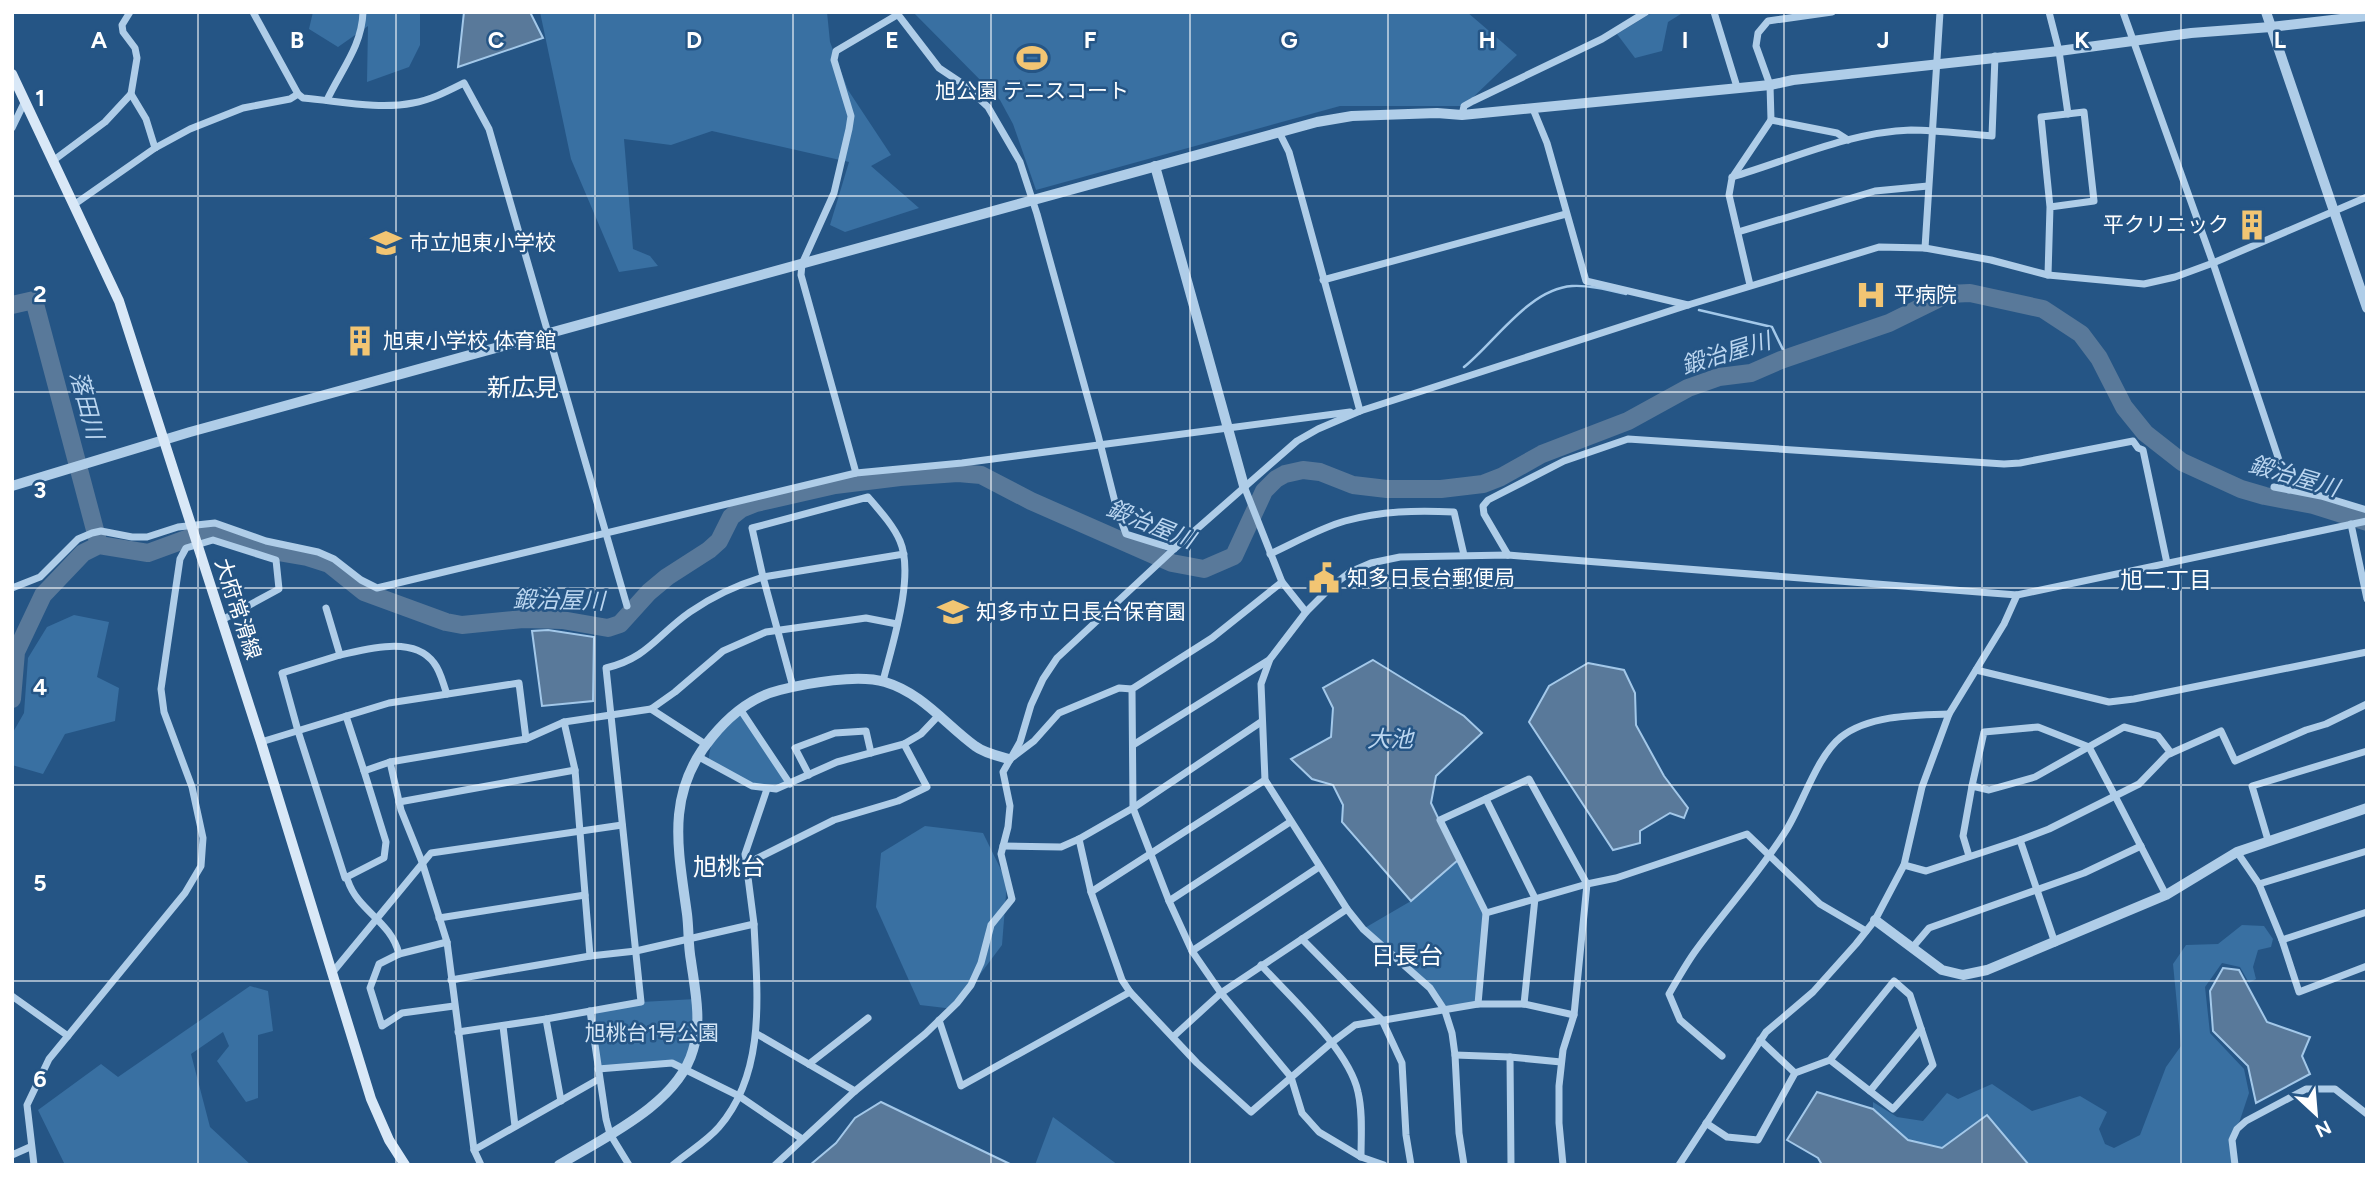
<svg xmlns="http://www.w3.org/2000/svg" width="2379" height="1177" font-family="Figtree,'Noto Sans JP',sans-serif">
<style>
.green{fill:#3970a2}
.water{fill:#59799a;stroke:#a3c8e9;stroke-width:2}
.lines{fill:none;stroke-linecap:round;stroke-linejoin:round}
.stream{stroke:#a3c8e9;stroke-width:2.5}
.river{stroke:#59799a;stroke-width:18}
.minor{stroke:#afcde8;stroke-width:7}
.tertiary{stroke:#afcde8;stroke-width:10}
.secondary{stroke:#d9e8f7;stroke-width:10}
.grid{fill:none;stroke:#fff;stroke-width:2;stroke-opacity:0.55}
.labels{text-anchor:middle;stroke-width:5;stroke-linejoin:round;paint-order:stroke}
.poi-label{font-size:21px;fill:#fff;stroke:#255585;text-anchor:start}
.street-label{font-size:21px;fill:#fff;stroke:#255585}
.park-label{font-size:21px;fill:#d3e5f6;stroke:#255585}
.water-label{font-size:23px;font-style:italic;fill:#bbd6f0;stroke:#255585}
.neighbourhood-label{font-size:23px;fill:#fff;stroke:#255585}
.quarter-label{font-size:24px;fill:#fff;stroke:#255585}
.grid-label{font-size:23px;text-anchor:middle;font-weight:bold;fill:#fff;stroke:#255585;stroke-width:5;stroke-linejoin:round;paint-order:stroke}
</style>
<rect width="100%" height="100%" fill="#255585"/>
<!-- green -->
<g class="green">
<polygon points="313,12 420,12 420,45 409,67 367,82 368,26 338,47 309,29"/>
<polygon points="540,12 827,12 830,42 848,90 891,155 871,166 919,208 845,232 830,225 849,162 712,131 671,145 624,139 633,249 650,256 658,266 619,272 571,159"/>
<polygon points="913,12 1467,12 1517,55 1464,106 1340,106 1036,190 1013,124 1000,100"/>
<polygon points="1653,12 1684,12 1668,22 1662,51 1635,58 1617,34"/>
<polygon points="74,615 109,622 97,677 119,688 115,721 65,734 43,774 12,765 12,734 24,713 28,658 47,627"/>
<path d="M740,709l50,75 -23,5 -58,-25c-2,-22 14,-42 31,-55z"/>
<polygon points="925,826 983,833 1007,882 1002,945 954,1009 920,1005 876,907 881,853"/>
<polygon points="1458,860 1486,913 1478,1004 1445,1011 1430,988 1363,929 1411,901"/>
<polygon points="2242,925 2264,926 2273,939 2271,947 2258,950 2253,967 2256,979 2249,983 2240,967 2222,963 2205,987 2210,1033 2244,1069 2249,1093 2240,1120 2230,1141 2233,1165 2029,1165 1987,1115 1942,1148 1908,1140 1873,1109 1873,1102 1897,1117 1923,1121 1947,1093 1958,1099 1992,1084 2032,1111 2080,1096 2107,1112 2099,1129 2105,1144 2114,1148 2140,1135 2166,1067 2181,1046 2173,964 2186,945 2218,944"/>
<polygon points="250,986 268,991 273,1031 258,1035 258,1098 246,1102 217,1061 229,1046 223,1032 191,1054 210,1127 251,1165 65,1165 38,1110 101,1064 118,1077"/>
<polygon points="696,999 698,1025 685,1070 672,1063 598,1069 590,1011 641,1002"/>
<polygon points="1053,1117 1118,1165 1035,1165"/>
</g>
<!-- water -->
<g class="water">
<polygon points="464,12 530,12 543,38 458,67"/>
<polygon points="548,630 594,637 593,701 542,706 532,631"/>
<polygon points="1373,660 1464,716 1482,733 1436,776 1431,803 1458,860 1411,901 1342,822 1343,805 1333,785 1312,779 1291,759 1331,737 1333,708 1323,688"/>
<polygon points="1588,663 1624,670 1635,693 1636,725 1664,776 1688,808 1684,818 1670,813 1640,831 1640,843 1613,850 1529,722 1549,686"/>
<polygon points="2223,968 2239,970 2267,1022 2310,1037 2302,1056 2310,1074 2256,1103 2248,1066 2213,1031 2210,991"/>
<polygon points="1817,1092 1873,1109 1908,1140 1942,1148 1987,1115 2029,1165 1822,1165 1818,1158 1787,1140"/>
<polygon points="881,1102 1012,1165 810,1165 836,1143 855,1118"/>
</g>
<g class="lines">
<!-- stream -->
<g class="stream">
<polyline points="1699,310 1772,327 1787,358"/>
<path d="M1464,367c31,-25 65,-78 108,-81 18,-1 37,4 54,8"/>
</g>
<!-- river -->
<g class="river">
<polyline points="12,305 34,300 99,545"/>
<polyline points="12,699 16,652 43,595 83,553 99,545 148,553 189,538 219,532 272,551 307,557 329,564 364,592 446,622 462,625 523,619 562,620 608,628 620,624 649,592 667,577 709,550 719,541 731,517 741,509 756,503 835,485 900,477 958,473 981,475 1031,501 1172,563 1204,569 1234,556 1264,491 1276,479 1285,474 1303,470 1320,472 1353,485 1387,489 1441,489 1483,484 1501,477 1542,454 1628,421 1688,388 1719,377 1751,373 1781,360 1889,323 1948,294 1970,293 2043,309 2081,334 2099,358 2124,407 2145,433 2182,462 2241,489 2265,496 2313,505 2367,522"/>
</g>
<!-- minor -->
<g class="minor">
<polyline points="130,12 122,25 123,32 135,48 137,58 131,94 146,119 155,148"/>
<path d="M253,12l45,82 5,4c36,3 75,12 110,5 18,-3 35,-12 51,-20l25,46 138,477"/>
<polyline points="896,12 939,68 963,84 988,107 1020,162 1037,214 1098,435 1116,506 1126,534 1174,549"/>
<polyline points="1714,12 1737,87"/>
<polyline points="2049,12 2059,51 2068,114"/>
<polyline points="2123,12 2213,263 2289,490"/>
<path d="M327,100c14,-30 35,-54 36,-88"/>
<polyline points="1533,109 1547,143 1586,281 1688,305"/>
<polyline points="1462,115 1464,106 1473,101 1602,39 1646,12"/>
<polyline points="1771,120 1837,133 1848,140"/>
<polyline points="12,128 25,101"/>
<polyline points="1279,132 1289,152 1360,411"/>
<polyline points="54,160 105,122 131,94"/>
<path d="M1732,177c58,-17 117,-45 179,-47 26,0 54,4 81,6l3,-80"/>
<polyline points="75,204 155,148 190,129 243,108 290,99 298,94"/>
<polyline points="1738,232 1875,191 1928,186"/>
<polyline points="1925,248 1940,12"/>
<polyline points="2048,275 2050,207 2041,117 2084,112 2094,201 2050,207"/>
<polyline points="1323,280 1566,214"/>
<polyline points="1750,285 1729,195 1732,178 1771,120 1770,85 1756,46 1758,33 1768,21 1832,12"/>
<polyline points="856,473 801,275 802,264 834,193 849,129 851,116 834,60 836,51 897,15"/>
<polyline points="1244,486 1282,582 1306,612"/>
<polyline points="2274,487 2321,496 2367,510"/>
<polyline points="2351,524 2367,599"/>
<path d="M1270,554c24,-11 50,-26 75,-33 36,-10 71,-11 109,-9l10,43"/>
<polyline points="1508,555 1484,514 1483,506 1488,500 1564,461 1628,439 2004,464 2020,463 2133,441 2138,448 2143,450 2167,563"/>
<polyline points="1282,582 1212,638 1132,689 1133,808 1169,901 1192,951 1221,993 1291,1077 1302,1113 1319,1132 1361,1157 1384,1165"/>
<polyline points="12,588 40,577 78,539 92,533 101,531 132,537 147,537 178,527 215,523 266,541 318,552 334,559 361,580 377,588 856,473 962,463 1350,412"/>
<path d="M326,608l14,47c27,-6 74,-20 94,8 7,9 9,21 13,31"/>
<polyline points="340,655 282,673 298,731 345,878 384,858 386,842 364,771 390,762"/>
<polyline points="1976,670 2109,702 2134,699 2367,652"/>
<path d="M883,681c9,-36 32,-105 17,-140 -7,-16 -20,-30 -32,-44l-116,31 11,49 141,-23"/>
<polyline points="651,709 705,744"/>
<polyline points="740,709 790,784"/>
<polyline points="346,716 364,771"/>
<polyline points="564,722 575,770 590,956"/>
<polyline points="261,742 389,703 519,683 526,739"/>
<polyline points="1133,745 1269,660"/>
<polyline points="699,757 752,786 776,789 837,762 904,744 921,734 939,715"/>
<polyline points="1013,757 1034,741 1059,713 1119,688 1132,689"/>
<polyline points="809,775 795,748 835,733 866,731 871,753"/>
<polyline points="1972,786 1984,732 2038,727 2089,747 2115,796 2049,829 2020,840"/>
<polyline points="1486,799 1535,898 1524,1004"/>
<polyline points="399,802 575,770"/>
<polyline points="1079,839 1091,892 1122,980 1130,992 1197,1063 1251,1112 1331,1043 1355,1025 1478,1004 1524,1004 1574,1015"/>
<polyline points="2268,840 2252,786 2367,751"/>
<polyline points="1003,846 1061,847 1079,839 1133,808 1261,722"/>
<polyline points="2237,852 2259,884 2282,940 2299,992 2367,966"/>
<polyline points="1969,856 1963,836 1972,786 1989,790 2035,777 2124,727 2158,736 2171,753"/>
<polyline points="746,864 834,820 898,801 927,787 904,744"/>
<polyline points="1904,865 1926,871 2020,840 2055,943"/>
<path d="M348,881c10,30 43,40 51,73l-20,10 -9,24 12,38 20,-13 52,-7"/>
<polyline points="2259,884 2367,851"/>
<polyline points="1091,892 1265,780"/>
<polyline points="2166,895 2115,796 2139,784 2167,755 2221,731 2235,761 2306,730 2326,724 2367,704"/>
<polyline points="1169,901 1290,822"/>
<polyline points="1486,913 1587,884 1616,878 1747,834 1820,904 1866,931"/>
<polyline points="439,918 585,895"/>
<polyline points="754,924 745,854 767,789"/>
<polyline points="1302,939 1382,1020 1402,1063 1406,1135 1411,1165"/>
<polyline points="2282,940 2367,912"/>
<polyline points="1912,948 1929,928 2084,873 2141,846"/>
<polyline points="1192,951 1319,867"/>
<polyline points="399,954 447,942"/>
<path d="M1261,965c30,33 88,85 97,127 5,21 3,44 3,65"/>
<polyline points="332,973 431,853 622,825"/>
<path d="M451,980l139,-24 46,-5 118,-27c3,68 13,147 -35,203 -13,15 -31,25 -46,38"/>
<polyline points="12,996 68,1036"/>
<polyline points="1478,1004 1486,913 1440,820 1529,779 1587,884 1574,1015 1563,1050 1559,1086 1559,1123 1563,1165"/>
<polyline points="590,1011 606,1119 610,1134 629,1165"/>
<polyline points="546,1019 561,1101"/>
<polyline points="939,1020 961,1086 1130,992"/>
<polyline points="503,1026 515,1126"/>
<path d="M458,1032l88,-13 95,-17 -35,-334c42,-10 51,-33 84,-56 23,-16 47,-27 73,-35l30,110"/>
<polyline points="757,1034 855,1091"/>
<polyline points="1174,1036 1221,993 1347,909"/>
<polyline points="1760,1040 1795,1073"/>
<polyline points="1455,1055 1510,1057 1561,1062"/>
<path d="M1722,1056l-42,-36 -11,-26c8,-14 16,-28 25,-41 30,-42 66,-80 93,-124 16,-26 30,-73 54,-92 28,-22 74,-22 108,-23"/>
<polyline points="1510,1057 1511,1165"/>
<polyline points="809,1064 868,1018"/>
<polyline points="598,1069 672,1063 739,1096 802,1139"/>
<polyline points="1870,1091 1921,1029"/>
<polyline points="1706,1123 1727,1137 1758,1140 1795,1073 1830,1060 1894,981 1910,995 1933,1065 1893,1109 1830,1060"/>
<polyline points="474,1150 599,1079"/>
<polyline points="12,1155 30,1147"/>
<polyline points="34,1165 27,1105 49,1059 185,893 201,866 203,838 192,787 164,712 161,689 180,559 186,548 213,540 276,560 279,589 222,620"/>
<polyline points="481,1165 474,1150 447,942 422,862 401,810 390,762 526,739 564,722 651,709 675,692 723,651 766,632 866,618 897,624"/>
<polyline points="775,1165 855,1091 925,1034 957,1003 971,985 981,963 991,925 1012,899 1001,854 1008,827 1010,806 1003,772 1020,742 1031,705 1043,679 1057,658 1174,549 1297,441 1318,429 1360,411 1688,305 1879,247 1925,248 1991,260 2048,275 2144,284 2175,277 2213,263 2367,197"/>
<polyline points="1464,1165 1459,1133 1455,1055 1452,1033 1445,1011 1430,988 1363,929 1347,909 1265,780 1261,684 1270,659 1306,612 1331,587 1350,572 1371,563 1400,557 1508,555 2017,595 2367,521"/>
<polyline points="1679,1165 1766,1032 1813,992 1856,944 1875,920 1904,865 1922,787 1949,714 2004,624 2017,595"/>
<polyline points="2235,1165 2232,1140 2237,1129 2246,1121 2306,1089 2335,1089 2367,1114"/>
</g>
<!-- tertiary -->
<g class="tertiary">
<polyline points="2266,12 2367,308"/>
<polyline points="1155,166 1244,486"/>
<polyline points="12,486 190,432 1317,122 1352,116 1437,113 1462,115 1770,85 1793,80 2059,51 2191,33 2271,27 2367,16"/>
<polyline points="1875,920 1942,970 1963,975 1987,970 2166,895 2237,852 2367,808"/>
<path d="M559,1165c44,-27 119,-61 134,-115 9,-29 2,-60 -2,-89 -3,-16 -2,-31 -4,-47 -9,-66 -22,-121 25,-177 18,-22 39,-40 68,-47 28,-7 78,-16 105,-8 37,11 60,42 90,64 9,7 23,10 34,13"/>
</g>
<!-- secondary -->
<polyline class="secondary" points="12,74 119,301 261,742 371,1099 389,1140 405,1165"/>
</g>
<!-- grid -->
<path class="grid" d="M198,12v1153M396,12v1153M595,12v1153M793,12v1153M991,12v1153M1190,12v1153M1388,12v1153M1586,12v1153M1784,12v1153M1982,12v1153M2181,12v1153M12,196h2355M12,392h2355M12,588h2355M12,785h2355M12,981h2355"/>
<!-- icons -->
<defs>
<g id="stadium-bare" transform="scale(2.415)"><path d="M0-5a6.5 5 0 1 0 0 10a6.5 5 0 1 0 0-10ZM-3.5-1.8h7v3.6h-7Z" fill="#f2c573" stroke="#255585" stroke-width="2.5" paint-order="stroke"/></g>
<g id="building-bare" transform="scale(2.415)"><path d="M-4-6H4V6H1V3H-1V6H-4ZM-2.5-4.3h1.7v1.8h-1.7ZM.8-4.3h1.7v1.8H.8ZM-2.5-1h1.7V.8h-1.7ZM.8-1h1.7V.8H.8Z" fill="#f2c573" stroke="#255585" stroke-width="2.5" paint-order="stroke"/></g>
<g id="school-bare" transform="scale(2.415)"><path d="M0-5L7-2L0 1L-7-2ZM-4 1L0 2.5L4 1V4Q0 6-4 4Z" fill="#f2c573" stroke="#255585" stroke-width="2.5" paint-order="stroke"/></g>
<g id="hospital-bare" transform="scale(2.415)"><path d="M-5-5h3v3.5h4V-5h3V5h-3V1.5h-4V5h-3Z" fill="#f2c573" stroke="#255585" stroke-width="2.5" paint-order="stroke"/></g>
<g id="civic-bare" transform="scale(2.415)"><path d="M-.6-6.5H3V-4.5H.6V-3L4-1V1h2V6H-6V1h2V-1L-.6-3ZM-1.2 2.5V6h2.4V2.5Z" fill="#f2c573" stroke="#255585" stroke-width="2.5" paint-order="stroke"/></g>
</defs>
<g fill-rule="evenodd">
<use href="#stadium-bare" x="1032" y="58"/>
<use href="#building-bare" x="2252" y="225"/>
<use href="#school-bare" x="386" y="243"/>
<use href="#hospital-bare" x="1871" y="295"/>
<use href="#building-bare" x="360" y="341"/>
<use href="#civic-bare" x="1324" y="578"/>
<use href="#school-bare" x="953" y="612"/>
</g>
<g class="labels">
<!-- poi labels -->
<g class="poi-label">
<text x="1032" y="98" text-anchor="middle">旭公園 テニスコート</text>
<text x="2229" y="232" text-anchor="end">平クリニック</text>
<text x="409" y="250">市立旭東小学校</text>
<text x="1894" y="302">平病院</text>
<text x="383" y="348">旭東小学校 体育館</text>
<text x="1347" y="585">知多日長台郵便局</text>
<text x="976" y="619">知多市立日長台保育園</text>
</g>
<!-- street labels -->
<g class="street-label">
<text transform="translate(238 609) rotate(72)" y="7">大府常滑線</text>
</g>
<!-- park labels -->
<g class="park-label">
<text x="652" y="1040">旭桃台1号公園</text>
</g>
<!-- water labels -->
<g class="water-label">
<text transform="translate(1726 353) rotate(-17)" y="8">鍛治屋川</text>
<text transform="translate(87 405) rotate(75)" y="8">落田川</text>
<text transform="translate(2294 476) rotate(16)" y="8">鍛治屋川</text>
<text transform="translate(1151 524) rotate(22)" y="8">鍛治屋川</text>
<text transform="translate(559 600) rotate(1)" y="8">鍛治屋川</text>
<text x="1390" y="747">大池</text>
</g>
<!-- neighbourhood labels -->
<g class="neighbourhood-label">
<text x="2166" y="588">旭二丁目</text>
</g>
<!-- quarter labels -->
<g class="quarter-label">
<text x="523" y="396">新広見</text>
<text x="729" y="875">旭桃台</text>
<text x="1407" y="964">日長台</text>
</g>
</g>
<g class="grid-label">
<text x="99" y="48">A</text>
<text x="297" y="48">B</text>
<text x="496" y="48">C</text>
<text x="694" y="48">D</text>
<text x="892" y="48">E</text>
<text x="1090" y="48">F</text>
<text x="1289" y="48">G</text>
<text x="1487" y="48">H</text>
<text x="1685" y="48">I</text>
<text x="1883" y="48">J</text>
<text x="2082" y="48">K</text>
<text x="2280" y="48">L</text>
<text x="40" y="106">1</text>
<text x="40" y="302">2</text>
<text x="40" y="498">3</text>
<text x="40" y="695">4</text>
<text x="40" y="891">5</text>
<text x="40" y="1087">6</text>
</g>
<!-- border -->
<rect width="2379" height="1177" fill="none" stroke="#ffffff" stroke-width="28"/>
<!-- north arrow -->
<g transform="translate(2316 1114) rotate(154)" stroke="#255585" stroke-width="5" paint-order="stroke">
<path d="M0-5L12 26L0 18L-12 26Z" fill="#ffffff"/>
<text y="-10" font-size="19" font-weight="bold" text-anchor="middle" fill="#ffffff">N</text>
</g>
</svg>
